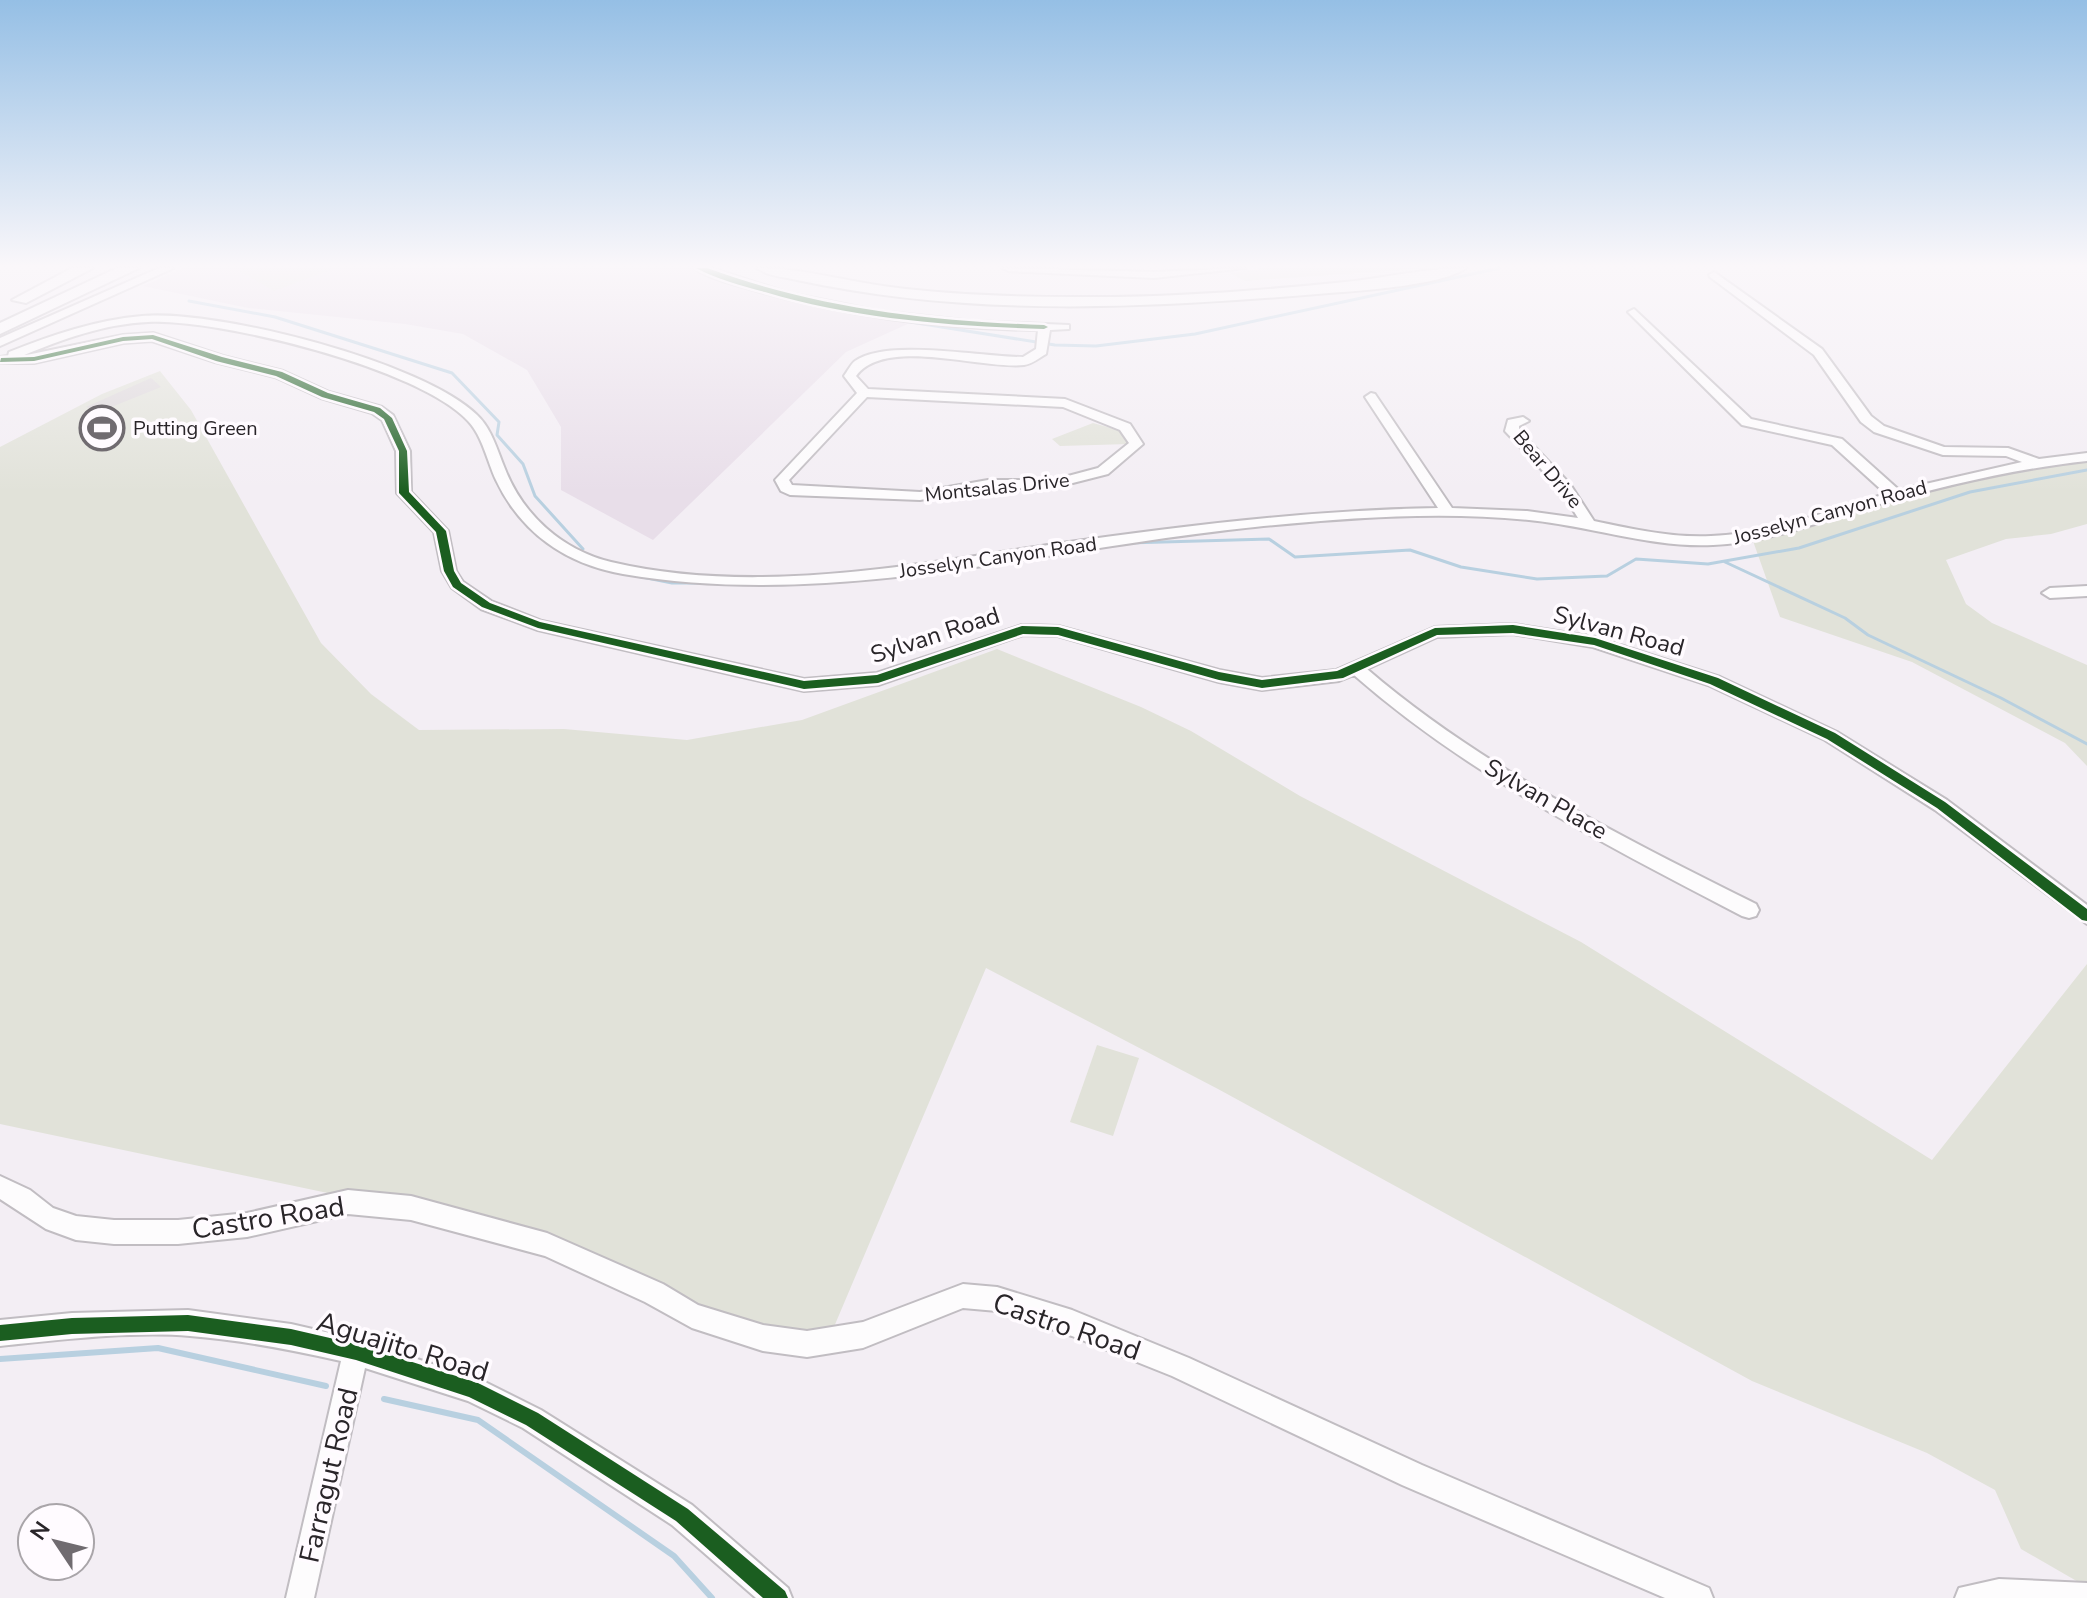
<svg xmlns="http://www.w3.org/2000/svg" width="2087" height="1598" font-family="'Nunito Sans',sans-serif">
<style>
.built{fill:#e8dee9}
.green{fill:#e1e2d9}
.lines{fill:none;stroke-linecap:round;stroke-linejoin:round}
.stream-far1{stroke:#b8d0e0;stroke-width:3}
.stream{stroke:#b8d0e0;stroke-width:6}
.building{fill:#dcd7d9}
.minor-casing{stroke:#c1bdc2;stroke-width:4}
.highway-casing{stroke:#c1bdc2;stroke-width:4}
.minor{fill:#fdfcfd;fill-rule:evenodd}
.highway{fill:#fdfcfd;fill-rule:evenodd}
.cycleway-casing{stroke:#fffbff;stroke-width:5}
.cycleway{fill:#1b5e20;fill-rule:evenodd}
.labels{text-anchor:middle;stroke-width:7;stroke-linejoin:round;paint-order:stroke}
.far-poi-label{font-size:20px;fill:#292529;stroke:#fffbff;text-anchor:start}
.far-street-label{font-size:20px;fill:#292529;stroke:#fffbff}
.street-label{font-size:24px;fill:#292529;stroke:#fffbff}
.near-street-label{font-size:28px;fill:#292529;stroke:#fffbff}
</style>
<rect width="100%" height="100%" fill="#f3eef4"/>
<!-- built -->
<polygon class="built" points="184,268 692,268 744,290 912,322 846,352 653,540 561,490 561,427 527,370 463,334 405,324 248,308 143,286"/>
<!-- green -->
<g class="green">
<polygon points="247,268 335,268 274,291 240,271"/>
<polygon points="1265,268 1429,268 1245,281 1230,273"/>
<polygon points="160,371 191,410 321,643 371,694 419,730 564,729 687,740 802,720 997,649 1141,707 1191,731 1300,796 1581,942 1932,1160 2087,964 2087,1587 2021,1549 1995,1490 1927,1453 1752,1381 1218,1089 986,968 828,1341 763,1338 547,1245 380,1204 0,1124 0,447 102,394"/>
<polygon points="1093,423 1122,431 1129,444 1060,446 1052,439"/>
<path d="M2087,462v62l-36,10 -45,5 -60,21 20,44 26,19 95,42v101l-22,-23 -153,-81 -132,-45 -27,-76c109,-30 220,-70 334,-79z"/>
<polygon points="1097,1045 1139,1058 1113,1136 1070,1122"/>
</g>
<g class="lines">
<!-- stream-far1 -->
<g class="stream-far1">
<polyline points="189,301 275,317 452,373 499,422 497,435 523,464 535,496 583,549"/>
<polyline points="904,321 1055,345 1096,346 1195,334 1500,268"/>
<polyline points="1128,543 1269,539 1295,557 1410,550 1461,567 1537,579 1607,576 1636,559 1708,564 1799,548 1970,492 2087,470"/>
<polyline points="1725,562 1845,618 1868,635 2001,698 2087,744"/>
<polyline points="632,575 672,583 698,583"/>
<polyline points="819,582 846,581"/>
</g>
<!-- stream -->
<g class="stream">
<polyline points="0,1359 158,1348 326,1386"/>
<polyline points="384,1399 478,1420 674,1556 712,1598"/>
</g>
</g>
<!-- building -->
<polygon class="building" points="151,378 161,387 99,412 86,407"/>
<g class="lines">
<!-- minor casing -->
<g class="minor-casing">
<g id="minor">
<polygon points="159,268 174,268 0,346 0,338"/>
<path d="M694,268h17l78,25 90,18 93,10 97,4v4l-19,1 -4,24c-7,4 -14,10 -22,11 -42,5 -139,-29 -168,11l12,13 197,10 65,25 13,20 -35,30 -55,14h-65l-68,12 -130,-5 -9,-4 -6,-11 82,-87 -13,-17c3,-4 7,-12 11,-15 31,-23 128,-4 168,-4l13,-8 2,-19c-95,-1 -189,-13 -281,-39 -20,-6 -45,-11 -63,-23zM867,397l196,10 57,23 9,13 -31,25 -45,12h-65l-68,12 -128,-7 -3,-5z"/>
<polygon points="1003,268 1154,272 1246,268 1154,278 1008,271"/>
<path d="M1714,272l108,77 49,67 13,10 60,21 64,1 31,11 48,-6v8c-73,8 -144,25 -214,45 -52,15 -105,37 -160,39 -62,3 -123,-19 -184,-25 -91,-9 -184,-2 -274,7 -209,21 -422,83 -632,47 -57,-10 -102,-41 -127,-94 -9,-19 -13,-43 -28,-59 -49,-53 -247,-102 -320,-99 -44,2 -85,17 -126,34l101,-21 30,-2 70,23 60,15 46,21 53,15 11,8 17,36 1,41 37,39 8,40 7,11 28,19 51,20 262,58 73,-6 145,-48 36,1 161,44 43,8 74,-8 99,-43 78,-3 82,13 125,40 117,55 110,68 140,105v19l-152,-114 -110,-70 -117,-55 -115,-38 -80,-13 -76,3 -70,32c114,98 255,168 389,235l3,6 -3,6 -7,2 -7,-2c-134,-70 -274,-141 -388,-241l-15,6 -77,9 -43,-8 -161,-46 -35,-1 -145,50 -74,6 -266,-61 -57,-21 -29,-21 -10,-17 -8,-39 -37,-39 -1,-42 -14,-31 -10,-7 -51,-15 -46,-21 -60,-15 -63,-21 -29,2 -89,20h-34v-6l8,-1 1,-4c43,-17 86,-32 133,-36 75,-7 281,46 335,99 15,14 20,35 28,54 18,46 57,81 106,93 144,34 300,3 444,-18 127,-18 255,-34 383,-36l-73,-111 6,-4 4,1 77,114 75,3 51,7 -18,-29 -55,-58 3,-11 15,-3 6,4 -10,5v4l51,54 24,37c38,8 78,17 117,15 60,-2 118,-26 175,-42l-54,-49 -90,-20 -112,-111 -2,-2 6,-3 117,110 91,20 57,51 123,-28 -16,-6 -63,-1 -69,-23 -13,-10 -47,-67 -104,-78 -1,-2z"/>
<polygon points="2087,586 2087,596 2050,598 2042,593 2050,588"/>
<polygon points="0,1176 30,1190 53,1208 76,1216 114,1220 178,1220 247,1213 348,1190 411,1196 547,1233 663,1284 698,1305 763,1325 807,1331 863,1322 963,1284 997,1287 1072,1310 1189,1358 1422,1465 1709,1588 1713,1598 1665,1598 1402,1485 1172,1376 1072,1336 997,1311 963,1308 863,1348 807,1357 763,1351 692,1328 645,1302 545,1256 411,1220 348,1214 247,1237 178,1244 114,1244 76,1240 46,1229 0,1199"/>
<path d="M188,1310l103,14 65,15 125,41 60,30 151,95 96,83 4,10h-36l-84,-73 -149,-97 -55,-27 -103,-33 -51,230h-28l55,-237c-49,-11 -100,-21 -151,-25 -59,-5 -131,4 -190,10v-26l72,-7z"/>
<polygon points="1999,1579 2087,1583 2087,1598 1955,1598 1959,1588"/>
</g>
</g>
<!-- highway casing -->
<g class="highway-casing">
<g id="highway">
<polygon points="72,268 93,268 26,303 12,300"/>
<polygon points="117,268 139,268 0,334 0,323"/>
<path d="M757,268c45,0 88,13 133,19 62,8 125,10 188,10 89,1 178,-6 267,-15 40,-4 80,-14 121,-14 -22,17 -107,23 -137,25 -177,15 -356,25 -532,-13 -12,-3 -30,-4 -40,-12z"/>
</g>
</g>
<!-- minor -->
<use href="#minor" class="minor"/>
<!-- highway -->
<use href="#highway" class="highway"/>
<!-- cycleway casing -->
<g class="cycleway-casing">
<g id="cycleway">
<path d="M696,268h11c109,40 221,53 337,57l4,2 -4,2c-94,-3 -188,-10 -279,-37 -23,-6 -48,-13 -69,-24z"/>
<polygon points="153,335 222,357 282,372 328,393 380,408 392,418 407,451 409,492 446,531 454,571 461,583 490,603 540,622 804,681 877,675 1022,626 1058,627 1219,672 1262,680 1337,671 1435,628 1513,625 1595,638 1718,678 1835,733 1945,802 2087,909 2087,921 2082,920 1937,808 1827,739 1710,684 1594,645 1513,633 1437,635 1343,678 1262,688 1219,680 1058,635 1023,634 878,683 804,689 538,628 482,607 453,587 444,571 436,532 399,493 399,451 384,419 374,412 322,397 276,376 216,361 152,339 123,341 34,361 0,362 1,358 34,357 123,337"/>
<polygon points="188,1315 291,1329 356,1344 478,1383 538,1413 688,1509 785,1591 788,1598 763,1598 676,1521 526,1425 469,1397 356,1360 291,1345 188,1331 72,1334 0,1341 0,1325 72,1318"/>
</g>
</g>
<!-- cycleway -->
<use href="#cycleway" class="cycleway"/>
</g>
<!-- sky -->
<linearGradient id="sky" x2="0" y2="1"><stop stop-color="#95bfe5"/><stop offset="0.54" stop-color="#faf7fa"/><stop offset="1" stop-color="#faf7fa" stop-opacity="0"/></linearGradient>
<rect width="2087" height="492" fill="url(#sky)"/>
<!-- icons -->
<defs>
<g id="stadium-ring" transform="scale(2.3)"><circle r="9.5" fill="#fffbff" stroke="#706b70" stroke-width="1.5"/><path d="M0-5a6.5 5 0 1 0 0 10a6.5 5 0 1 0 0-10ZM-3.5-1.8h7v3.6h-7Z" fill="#706b70"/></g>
</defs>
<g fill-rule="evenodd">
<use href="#stadium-ring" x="102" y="428"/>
</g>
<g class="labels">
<!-- far-poi labels -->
<g class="far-poi-label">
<text x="133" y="435">Putting Green</text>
</g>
<!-- far-street labels -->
<g class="far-street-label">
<text transform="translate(1548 469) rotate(50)" y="7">Bear Drive</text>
<text transform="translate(997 487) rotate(-6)" y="7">Montsalas Drive</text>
<text transform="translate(1830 512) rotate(-15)" y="7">Josselyn Canyon Road</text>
<text transform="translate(998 557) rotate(-8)" y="7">Josselyn Canyon Road</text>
</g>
<!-- street labels -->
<g class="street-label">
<text transform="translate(1619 631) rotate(15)" y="8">Sylvan Road</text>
<text transform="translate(935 635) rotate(-18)" y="8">Sylvan Road</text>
<text transform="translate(1546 799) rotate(30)" y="8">Sylvan Place</text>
</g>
<!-- near-street labels -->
<g class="near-street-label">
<text transform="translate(268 1217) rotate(-9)" y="10">Castro Road</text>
<text transform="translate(1067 1326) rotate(19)" y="10">Castro Road</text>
<text transform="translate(403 1346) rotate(17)" y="10">Aguajito Road</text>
<text transform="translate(328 1475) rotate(-77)" y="10">Farragut Road</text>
</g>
</g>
<!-- north arrow -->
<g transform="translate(56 1542) rotate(305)"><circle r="38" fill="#fffbff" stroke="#a9a5a9" stroke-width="2"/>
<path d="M0-6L14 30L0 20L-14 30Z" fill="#706b70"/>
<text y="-12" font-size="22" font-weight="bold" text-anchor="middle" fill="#292529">N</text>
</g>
</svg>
